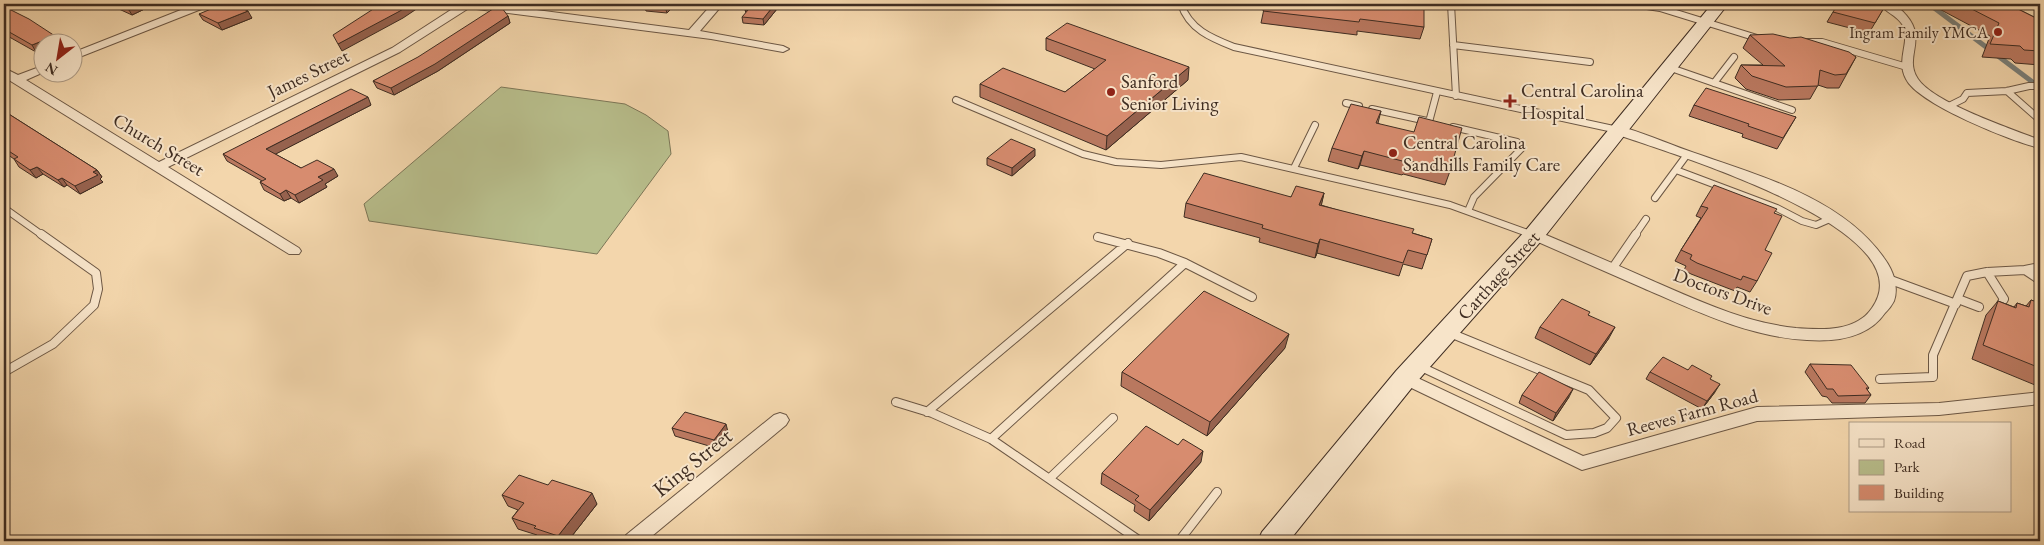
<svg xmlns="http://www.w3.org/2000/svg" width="2044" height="545" font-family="'EB Garamond',serif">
<rect width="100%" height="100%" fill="#f3d6ac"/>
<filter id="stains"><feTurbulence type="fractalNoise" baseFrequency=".004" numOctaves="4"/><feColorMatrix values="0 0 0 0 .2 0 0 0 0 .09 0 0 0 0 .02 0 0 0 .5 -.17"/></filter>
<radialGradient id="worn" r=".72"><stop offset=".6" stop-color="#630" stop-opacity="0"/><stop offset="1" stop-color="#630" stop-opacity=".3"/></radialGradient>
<path fill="#b8be8c" stroke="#7c7657" d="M501 87 625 104 646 115 668 131 671 154 597 254 369 221 364 204Z"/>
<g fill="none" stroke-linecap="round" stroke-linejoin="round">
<path stroke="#797f7a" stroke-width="5" d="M1929 4 2039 87"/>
<defs>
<path id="service-far1" d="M1181 4C1189 29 1211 38 1234 47L1618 130
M1451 4 1456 96
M1634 4 1660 8 1757 38
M1808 42H1822L1907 67
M1453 45 1590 62
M1668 67 1792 110
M1714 83 1734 57
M2007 91 2040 120
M956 100 1083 154 1116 162 1161 165 1241 157 1450 205 1533 235
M1346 103 1359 106
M1949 106 1963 99 1967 93 2007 91 2029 86H2040
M1372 109 1427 121
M1429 122 1437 92
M1453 127 1517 142 1522 148 1474 197 1468 211
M1294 168 1315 125
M1676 170 1777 208 1802 221 1816 225 1832 218
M1655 198 1686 156
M4 208 42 235
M1635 235 1646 219"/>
<path id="service" d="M1530 234 1533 235
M1098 237 1159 253 1185 263 1252 297
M2040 267 2025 270 2040 280
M1612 269 1636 234
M1987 272 2004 299 2001 304
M1888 279 1956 304
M1958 299 1979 307
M1419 366 1566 435 1594 433 1607 428 1616 418 1589 390 1450 333
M4 372 53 344 94 305 98 289 96 273 41 234
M1880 379 1933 377V355L1967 276 1987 272 2025 270
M896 402 932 413 991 439 1140 541
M927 412 1128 243
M991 439 1185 263
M1050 478 1113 418
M1179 541 1217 492"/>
<path id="minor" d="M196 4H210L209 6 72 60V53Z
M460 4H490L689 30 712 4H723L700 31 783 46 789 49 783 52 711 39 469 8 400 52 168 167 299 248 301 251 299 254H289L4 77V68L18 75 42 66 44 72 26 80 159 162 392 48Z
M1880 4C1891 4 1899 6 1906 15 1928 40 1903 57 1918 79 1934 103 2012 129 2040 140V148C2013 142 1918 104 1906 79 1895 59 1912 40 1902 24 1896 15 1885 12 1880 4Z
M1618 126C1642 132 1666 143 1689 151 1757 175 1841 197 1884 258 1893 270 1899 286 1894 301 1892 305 1888 310 1885 313 1868 338 1836 342 1807 340 1749 337 1696 311 1643 288 1605 271 1567 255 1529 238L1527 235 1529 232H1539C1577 248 1615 264 1653 281 1699 301 1746 323 1796 328 1822 330 1856 332 1872 308 1929 228 1661 151 1613 133L1612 130 1613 127Z
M1405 372 1583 456 1757 407 1939 403 2040 392V404L1939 415 1757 421 1582 470 1399 382 1397 378 1399 374Z
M780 413 786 415 789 420 786 425 646 541H624L626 535 774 415Z"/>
<path id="secondary" d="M1712 4H1728L1542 240 1414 385 1289 541H1258L1262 532 1396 371 1526 230Z"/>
</defs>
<use href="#service-far1" stroke="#6c5744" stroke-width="8"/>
<use href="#service" stroke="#6c5744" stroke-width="10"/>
<use href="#minor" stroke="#6c5744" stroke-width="2"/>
<use href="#secondary" stroke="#3f2d22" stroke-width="2"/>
<use href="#service-far1" stroke="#f7e4c9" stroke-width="6"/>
<use href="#service" stroke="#f7e4c9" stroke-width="8"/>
<use href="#minor" fill="#f7e4c9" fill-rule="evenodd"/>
<use href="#secondary" fill="#f7e4c9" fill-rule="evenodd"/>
</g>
<path fill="#b9785f" stroke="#3f2d22" d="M108 4H155L132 15Z
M676 4 667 13 646 11 644 5Z
M781 4 764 25 743 23 742 17 746 13 745 10Z
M1265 4 1424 27 1420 39 1357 31V35L1261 23Z
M1930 4H2008L2040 20V65L2015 63 2011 59 1982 57 1990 36Z
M1885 6 1869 33 1827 22 1833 12Z
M4 11 55 36 59 42H42V49L36 52 4 34Z
M199 14 252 18 222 30 203 20Z
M508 16 510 23 438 71 394 95 377 88 373 81Z
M1750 35 1856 57 1839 88H1827L1818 85 1810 99 1779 100 1746 89 1735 78 1741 65H1763L1743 48Z
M1046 38 1188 80 1106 150 980 97V84L1065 92 1095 69 1046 50Z
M371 105 275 154 301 168 338 176 325 184 327 187 299 203 291 198 284 201 264 190 260 182 262 181 227 161 223 154Z
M1694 105 1796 117 1777 149 1742 137 1743 134 1689 116Z
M4 111 97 170 102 177 100 179 103 182 80 194 67 185 64 187 43 174 36 178 19 167 14 159 4 152Z
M1381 111 1378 123 1450 171 1445 185 1403 174 1402 175 1360 165 1358 169 1328 161 1332 148Z
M1035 156 1012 176 987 165V158Z
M1324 193 1321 205 1432 239 1422 269 1403 264 1399 276 1317 253 1315 258 1259 242 1260 238 1184 217 1186 203 1291 197Z
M1701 206 1774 213 1757 281 1750 292 1737 287 1735 291 1691 274 1684 270 1686 266 1675 261 1681 250 1701 218 1696 216Z
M2031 300 2040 303V378L2035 385 1972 359 1986 315 1998 301 2014 307 2017 303 2026 306Z
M1589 315 1609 338 1590 365 1535 338 1540 327Z
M1285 348 1207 436 1121 386 1122 372Z
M1810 364 1869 388 1867 390 1871 395 1865 403H1832L1827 397 1822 396 1805 372Z
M1688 370 1715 392 1702 409 1646 379 1650 372Z
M1522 395 1569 397 1553 421 1519 403Z
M672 428 728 432 716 448 675 436Z
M1201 462 1149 521 1134 511 1135 505 1101 484 1102 473Z
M502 495 597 504 568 541H545L539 539 537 535 518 529 512 518 518 510 508 506Z"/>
<path fill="#96624e" stroke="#3f2d22" d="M141 4H155L132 15 129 10Z
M411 4H424L403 18 342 51 338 44Z
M669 4H676L667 13 665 7Z
M775 4H781L764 25 763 19Z
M248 11 252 18 222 30 218 23Z
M508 16 510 23 438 71 394 95 391 88Z
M55 36 59 42H42V49L36 52 32 45Z
M1189 67 1188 80 1106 150 1107 136Z
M368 97 371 105 270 157 266 149Z
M1035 149V156L1012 176V168Z
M1364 151 1360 165 1358 169 1362 156Z
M37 167 43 174 36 178 30 170Z
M334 169 338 176 325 184 327 187 299 203 295 195 318 177Z
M97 170 102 177 100 179 103 182 80 194 75 186 93 172Z
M62 178 67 185 64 187 58 180Z
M286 190 291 198 284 201 280 194Z
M1324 193 1321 207 1319 205Z
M1320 239 1317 253 1315 258 1318 244Z
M1615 327 1609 338 1590 365 1596 354Z
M1289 334 1285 348 1207 436 1210 422Z
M1720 384 1715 392 1702 409 1707 401Z
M1573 389 1569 397 1553 421 1556 413Z
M726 424 728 432 716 448 714 440Z
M1203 451 1201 462 1149 521 1150 510Z
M592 493 597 504 568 541H561L558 536Z"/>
<path fill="#d78c6f" stroke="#3f2d22" d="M116 4H141L129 10Z
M223 4H233L248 11 218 23 199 14Z
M381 4H411L400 11 338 44 333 35Z
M645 4H669L665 7 644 5Z
M750 4H775L763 19 742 17 748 10H745Z
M1265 4H1424V27L1360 19 1359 22 1263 11Z
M1838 4H1878L1885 6 1875 23 1833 12Z
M1962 4H2008L2040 20V51L2024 50 2020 46 1990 44 1999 23Z
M496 7 502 8 508 16 435 64 391 88 373 81 418 57Z
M9 9 29 19 55 36 32 45 4 29V11Z
M1067 23 1189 67 1107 136 980 84 1003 68 1065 92 1106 60 1046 38Z
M1773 34 1790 38 1801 37 1849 52 1856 57 1846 74 1835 75 1820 70 1818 86 1786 87 1752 76 1741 65 1785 66 1750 35Z
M1706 88 1796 117 1783 138 1748 126 1749 124 1694 105Z
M351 89 368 97 266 149 301 168 317 160 334 169 318 177 323 180 295 195 286 190 280 194 260 182 266 179 223 154Z
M1351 104 1381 111 1376 123 1414 132 1419 117 1462 128 1450 171 1407 160 1406 162 1364 151 1362 156 1332 148Z
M4 111 97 170 93 172 98 175 75 186 62 178 58 180 37 167 30 170 14 159 18 157 4 148Z
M1011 139 1035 149 1012 168 987 158Z
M1204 173 1291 197 1296 186 1324 193 1319 205 1414 229 1412 233 1432 239 1427 255 1408 250 1403 263 1320 239 1318 244 1262 228 1263 225 1186 203Z
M1714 185 1777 209 1774 213 1782 216 1765 250 1772 253 1757 281 1743 276 1741 280 1697 263 1690 259 1692 255 1681 250 1708 208 1701 206Z
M1204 291 1289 334 1210 422 1122 372Z
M1562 299 1590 312 1588 315 1615 327 1596 354 1540 327Z
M2031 300 2040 303V368L1983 345 1998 301 2016 308 2017 303 2029 307Z
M1663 357 1688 370 1692 365 1712 376 1710 379 1720 384 1707 401 1650 372Z
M1810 364 1851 365 1869 388H1866L1871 395 1838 396 1833 389H1827Z
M1539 372 1573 389 1556 413 1522 395Z
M685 412 726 424 714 440 672 428Z
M1146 426 1178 445 1183 439 1203 451 1150 510 1135 500 1139 496 1102 473Z
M519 475 548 485 552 480 592 493 558 536 534 528 536 526 512 518 524 503 502 495Z"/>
<g fill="#8f2418" stroke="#f7e4c9" stroke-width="2">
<circle cx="1998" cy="32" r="5"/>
<circle cx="1111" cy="92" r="5"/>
<path d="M1507.5 93.5h5v5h5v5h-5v5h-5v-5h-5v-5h5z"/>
<circle cx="1393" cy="153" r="5"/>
</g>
<g text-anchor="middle" stroke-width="4" stroke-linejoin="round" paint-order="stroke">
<g font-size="16" fill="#3f2d22" stroke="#f7e4c9" text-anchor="end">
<text x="1988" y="38">Ingram Family YMCA</text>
</g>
<g font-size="19" fill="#3f2d22" stroke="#f7e4c9">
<text transform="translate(308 73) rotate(-26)" y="7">James Street</text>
<text transform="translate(159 144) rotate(31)" y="7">Church Street</text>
<text transform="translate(1498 275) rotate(-48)" y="7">Carthage Street</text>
<text transform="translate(1723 291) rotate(20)" y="7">Doctors Drive</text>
<text transform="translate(1692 412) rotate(-15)" y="7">Reeves Farm Road</text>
</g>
<g font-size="19" fill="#3f2d22" stroke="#f7e4c9" text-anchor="start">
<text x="1121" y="88">Sanford<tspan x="1121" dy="22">Senior Living</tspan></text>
<text x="1521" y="97">Central Carolina<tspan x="1521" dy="22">Hospital</tspan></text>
<text x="1403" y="149">Central Carolina<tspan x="1403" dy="22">Sandhills Family Care</tspan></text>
</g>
<g font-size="22" fill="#3f2d22" stroke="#f7e4c9">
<text transform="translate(692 462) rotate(-39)" y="8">King Street</text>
</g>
</g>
<rect width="2044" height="545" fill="none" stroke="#f3d6ac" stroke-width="20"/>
<rect x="5" y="5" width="2034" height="535" fill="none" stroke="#3f2d22" stroke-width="2.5"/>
<rect x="10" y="10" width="2024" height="525" fill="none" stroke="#3f2d22"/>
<rect x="1849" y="422" width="162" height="90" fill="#f7e4c9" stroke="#ad9b86"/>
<rect x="1859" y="439" width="25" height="8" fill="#f7e4c9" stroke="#ad9b86"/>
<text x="1894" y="448" font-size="15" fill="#3f2d22">Road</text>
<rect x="1859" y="460" width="25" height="15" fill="#b8be8c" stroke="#ad9b86"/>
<text x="1894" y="472" font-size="15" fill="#3f2d22">Park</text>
<rect x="1859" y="485" width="25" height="15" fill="#d78c6f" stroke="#ad9b86"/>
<text x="1894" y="498" font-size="15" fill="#3f2d22">Building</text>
<g transform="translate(58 58) rotate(211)"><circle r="24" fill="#f7e4c9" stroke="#ad9b86"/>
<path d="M0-4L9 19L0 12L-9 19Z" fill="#8f2418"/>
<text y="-8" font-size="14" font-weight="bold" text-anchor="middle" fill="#3f2d22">N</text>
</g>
<rect width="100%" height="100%" filter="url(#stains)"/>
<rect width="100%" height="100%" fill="url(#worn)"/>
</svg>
